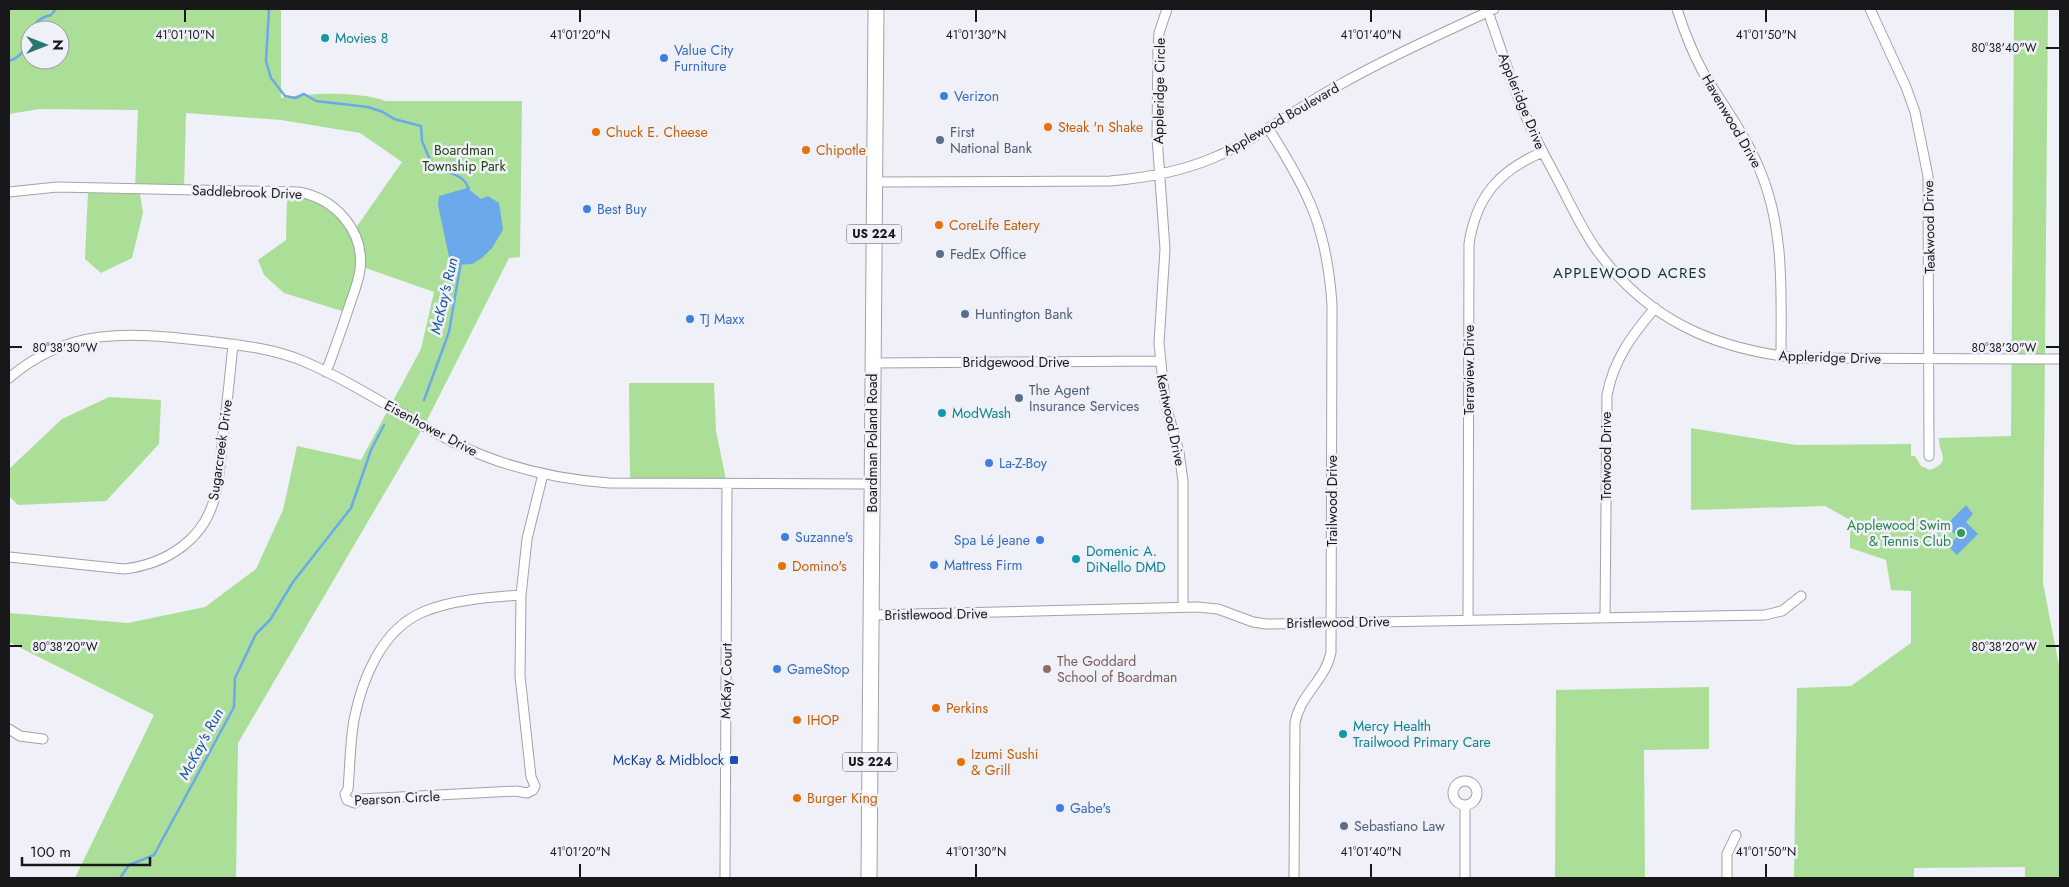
<svg xmlns="http://www.w3.org/2000/svg" width="2069" height="887" font-family="Jost,sans-serif">
<rect width="100%" height="100%" fill="#eff0f8"/>
<path fill="#abdf97" fill-rule="evenodd" d="M9 9H281V98C310 93 358 91 385 101H522L520 257 509 258 424 426 238 743 236 878H75L154 715 9 642V613L128 623 205 607 256 569 283 510 297 446 361 460 421 349 434 292 360 266 353 232 402 162 360 133 281 120 186 113 184 189H135L138 110 40 109 9 114ZM30 30H60V60H30Z
M2014 9H2048L2043 583 2060 671V878H2025V867L1914 868V878H1794L1797 688 1851 686 1911 643V591L1891 590 1886 560 1850 548V520L1825 506 1691 510V428L1796 445 1911 444V456H1915L1921 466 1930 470C1953 462 1938 452 1939 438L2011 436Z
M88 193 140 194 143 213 132 258 101 273 85 259Z
M287 196C301 198 316 199 328 207 349 223 361 253 354 279 352 290 346 301 342 311L284 293 264 275 258 260 286 240Z
M629 383H714L716 431 727 484 630 483Z
M109 397 161 400 159 444 106 501 18 505 9 496V469L62 419Z
M1709 687V749L1644 750 1645 878H1555L1556 690Z"/>
<path fill="#6ba9ea" d="M467 188 481 199 488 196 499 203 503 230 492 248 482 258 472 264 456 265 449 257 438 205 439 196Z
M1966 505 1973 514 1966 522 1978 534 1957 555 1948 546 1957 537 1946 525Z"/>
<g fill="none" stroke-linecap="round" stroke-linejoin="round">
<path stroke="#6ba9ea" stroke-width="2.5" d="M269 9 266 61 271 78 285 96 295 98 304 94 316 101 368 107 383 112 394 119 421 126 422 141 433 167C447 174 466 173 469 191
M32 30C35 21 42 17 51 15L56 9
M9 61C22 57 27 47 30 35
M424 400 449 332 461 262
M120 878 129 865 154 855 234 707 235 678 256 634 270 620 293 582 351 508 371 450 384 425"/>
<defs>
<path id="street" d="M1167 9 1159 33 1158 49 1157 137 1165 249 1159 343 1165 402 1179 452 1183 481V607
M1487 9C1500 45 1511 83 1527 119 1537 142 1549 164 1561 186 1572 208 1582 229 1596 249 1647 320 1714 349 1798 358L2060 359
M1677 9C1684 31 1692 52 1703 72 1722 104 1745 134 1759 168 1785 228 1781 292 1781 356
M1870 9 1906 87 1915 112 1928 176 1929 456
M1268 128C1309 192 1327 228 1332 305L1331 652C1326 680 1300 694 1295 723L1294 878
M874 182 1110 181C1145 178 1180 172 1213 158 1258 139 1298 107 1341 84 1390 56 1443 33 1494 9
M9 192 57 187 298 192C335 198 365 231 360 270 358 284 352 297 348 310 341 331 334 351 326 372
M873 363 1160 361
M9 378C71 325 132 333 207 341 239 345 272 348 303 361 355 383 402 416 453 442 502 467 555 479 609 483L872 484
M9 557 124 569C167 564 205 539 215 496 220 476 221 455 223 435 227 405 230 375 233 344
M521 595 520 676 531 777 535 786 533 790 527 793 516 791 361 799 355 803 347 800 345 794 348 789C350 766 350 742 354 720 362 679 382 629 423 612 451 600 490 597 521 595Z
M521 595 527 539 543 474
M871 615 1197 607 1218 609 1253 622 1266 624 1765 615 1782 611 1801 596
M1605 618 1607 395C1614 359 1632 335 1655 308
M1468 620 1469 244C1476 197 1499 170 1543 152
M9 729 20 736 43 739
M1453 793a12 12 0 1 1 24 0a12 12 0 1 1-24 0Z
M725 878 727 484
M1465 878V806
M1727 878V854L1736 835"/>
<path id="primary" d="M869 878 876 9"/>
</defs>
<use href="#street" stroke="#a2a2a9" stroke-width="11"/>
<use href="#primary" stroke="#a2a2a9" stroke-width="17"/>
<use href="#street" stroke="#fff" stroke-width="9"/>
<use href="#primary" stroke="#fff" stroke-width="15"/>
</g>
<path fill="none" stroke="#18181a" stroke-width="2" d="M185 10V22M580 10V22M976 10V22M1371 10V22M1766 10V22M2046 48H2059M10 347H22M2046 347H2059M10 646H22M2046 646H2059M580 864V877M976 864V877M1371 864V877M1766 864V877"/>
<g fill="#0f9aa8" stroke="#eff0f8" stroke-width="2">
<circle cx="325" cy="38" r="5"/>
<circle cx="942" cy="413" r="5"/>
<circle cx="1076" cy="559" r="5"/>
<circle cx="1343" cy="734" r="5"/>
</g>
<g fill="#3f7fe0" stroke="#eff0f8" stroke-width="2">
<circle cx="664" cy="58" r="5"/>
<circle cx="944" cy="96" r="5"/>
<circle cx="587" cy="209" r="5"/>
<circle cx="690" cy="319" r="5"/>
<circle cx="989" cy="463" r="5"/>
<circle cx="785" cy="537" r="5"/>
<circle cx="1040" cy="540" r="5"/>
<circle cx="934" cy="565" r="5"/>
<circle cx="777" cy="669" r="5"/>
<circle cx="1060" cy="808" r="5"/>
</g>
<g fill="#e8710a" stroke="#eff0f8" stroke-width="2">
<circle cx="1048" cy="127" r="5"/>
<circle cx="596" cy="132" r="5"/>
<circle cx="806" cy="150" r="5"/>
<circle cx="939" cy="225" r="5"/>
<circle cx="782" cy="566" r="5"/>
<circle cx="936" cy="708" r="5"/>
<circle cx="797" cy="720" r="5"/>
<circle cx="961" cy="762" r="5"/>
<circle cx="797" cy="798" r="5"/>
</g>
<g fill="#5c6f8a" stroke="#eff0f8" stroke-width="2">
<circle cx="940" cy="140" r="5"/>
<circle cx="940" cy="254" r="5"/>
<circle cx="965" cy="314" r="5"/>
<circle cx="1019" cy="398" r="5"/>
<circle cx="1344" cy="826" r="5"/>
</g>
<circle fill="#2e9e5b" stroke="#eff0f8" stroke-width="2" cx="1961" cy="533" r="5"/>
<circle fill="#8d6e63" stroke="#eff0f8" stroke-width="2" cx="1047" cy="669" r="5"/>
<rect fill="#1a4fb4" stroke="#eff0f8" stroke-width="2" x="729" y="755" width="10" height="10" rx="2.5"/>
<g text-anchor="middle" stroke-width="5" stroke-linejoin="round" paint-order="stroke">
<g fill="#eff0f8" stroke="#58595d" stroke-width="1">
<rect x="846.5" y="224.5" width="55" height="19" rx="4"/>
<rect x="842.5" y="752.5" width="55" height="19" rx="4"/>
</g>
<g font-size="12" font-weight="bold" fill="#18181a">
<text x="874" y="238">US 224</text>
<text x="870" y="766">US 224</text>
</g>
<g font-size="14" fill="#0d838f" stroke="#eff0f8" text-anchor="start">
<text x="335" y="43">Movies 8</text>
<text x="952" y="418">ModWash</text>
<text x="1086" y="556">Domenic A.<tspan x="1086" dy="16">DiNello DMD</tspan></text>
<text x="1353" y="731">Mercy Health<tspan x="1353" dy="16">Trailwood Primary Care</tspan></text>
</g>
<g font-size="14" fill="#366cbe" stroke="#eff0f8" text-anchor="start">
<text x="674" y="55">Value City<tspan x="674" dy="16">Furniture</tspan></text>
<text x="954" y="101">Verizon</text>
<text x="597" y="214">Best Buy</text>
<text x="700" y="324">TJ Maxx</text>
<text x="999" y="468">La-Z-Boy</text>
<text x="795" y="542">Suzanne's</text>
<text x="1030" y="545" text-anchor="end">Spa Lé Jeane</text>
<text x="944" y="570">Mattress Firm</text>
<text x="787" y="674">GameStop</text>
<text x="1070" y="813">Gabe's</text>
</g>
<g font-size="14" fill="#18181a" stroke="#eff0f8">
<text transform="translate(1159 91) rotate(-89)" y="5">Appleridge Circle</text>
<text transform="translate(1522 101) rotate(68)" y="5">Appleridge Drive</text>
<text transform="translate(1281 119) rotate(-30)" y="5">Applewood Boulevard</text>
<text transform="translate(1732 121) rotate(60)" y="5">Havenwood Drive</text>
<text transform="translate(247 192) rotate(2)" y="5">Saddlebrook Drive</text>
<text transform="translate(1929 227) rotate(-91)" y="5">Teakwood Drive</text>
<text transform="translate(1830 357) rotate(2)" y="5">Appleridge Drive</text>
<text x="1016" y="367">Bridgewood Drive</text>
<text transform="translate(1469 370) rotate(-90)" y="5">Terraview Drive</text>
<text transform="translate(1171 420) rotate(78)" y="5">Kentwood Drive</text>
<text transform="translate(431 428) rotate(28)" y="5">Eisenhower Drive</text>
<text transform="translate(872 443) rotate(-90)" y="5">Boardman Poland Road</text>
<text transform="translate(220 450) rotate(-82)" y="5">Sugarcreek Drive</text>
<text transform="translate(1606 456) rotate(-90)" y="5">Trotwood Drive</text>
<text transform="translate(1332 501) rotate(-90)" y="5">Trailwood Drive</text>
<text transform="translate(936 614) rotate(-1)" y="5">Bristlewood Drive</text>
<text transform="translate(1338 622) rotate(-1)" y="5">Bristlewood Drive</text>
<text transform="translate(726 681) rotate(-89)" y="5">McKay Court</text>
<text transform="translate(397 798) rotate(-3)" y="5">Pearson Circle</text>
</g>
<g font-size="14" fill="#c56008" stroke="#eff0f8" text-anchor="start">
<text x="1058" y="132">Steak 'n Shake</text>
<text x="606" y="137">Chuck E. Cheese</text>
<text x="816" y="155">Chipotle</text>
<text x="949" y="230">CoreLife Eatery</text>
<text x="792" y="571">Domino's</text>
<text x="946" y="713">Perkins</text>
<text x="807" y="725">IHOP</text>
<text x="971" y="759">Izumi Sushi<tspan x="971" dy="16">&amp; Grill</tspan></text>
<text x="807" y="803">Burger King</text>
</g>
<g font-size="14" fill="#4e5e75" stroke="#eff0f8" text-anchor="start">
<text x="950" y="137">First<tspan x="950" dy="16">National Bank</tspan></text>
<text x="950" y="259">FedEx Office</text>
<text x="975" y="319">Huntington Bank</text>
<text x="1029" y="395">The Agent<tspan x="1029" dy="16">Insurance Services</tspan></text>
<text x="1354" y="831">Sebastiano Law</text>
</g>
<g font-size="14" fill="#204310" stroke="#eff0f8">
<text x="464" y="155">Boardman<tspan x="464" dy="16">Township Park</tspan></text>
</g>
<g font-size="14" fill="#27864d" stroke="#eff0f8" text-anchor="end">
<text x="1951" y="530">Applewood Swim<tspan x="1951" dy="16">&amp; Tennis Club</tspan></text>
</g>
<g font-size="14" fill="#785e54" stroke="#eff0f8" text-anchor="start">
<text x="1057" y="666">The Goddard<tspan x="1057" dy="16">School of Boardman</tspan></text>
</g>
<g font-size="14" fill="#164399" stroke="#eff0f8" text-anchor="end">
<text x="724" y="765">McKay &amp; Midblock</text>
</g>
<g font-size="15" letter-spacing="1" fill="#0f3332" stroke="#eff0f8">
<text x="1630" y="278">APPLEWOOD ACRES</text>
</g>
<g font-size="15" font-style="italic" fill="#165793" stroke="#eff0f8">
<text transform="translate(444 296) rotate(-77)" y="5">McKay's Run</text>
<text transform="translate(201 744) rotate(-62)" y="5">McKay's Run</text>
</g>
</g>
<g font-size="12" text-anchor="middle" fill="#18181a" stroke="#eff0f8" stroke-width="5" stroke-linejoin="round" paint-order="stroke">
<text x="185" y="39">41°01'10"N</text>
<text x="580" y="39">41°01'20"N</text>
<text x="976" y="39">41°01'30"N</text>
<text x="1371" y="39">41°01'40"N</text>
<text x="1766" y="39">41°01'50"N</text>
<text x="2004" y="52">80°38'40"W</text>
<text x="2004" y="352">80°38'30"W</text>
<text x="65" y="352">80°38'30"W</text>
<text x="2004" y="651">80°38'20"W</text>
<text x="65" y="651">80°38'20"W</text>
<text x="580" y="856">41°01'20"N</text>
<text x="976" y="856">41°01'30"N</text>
<text x="1371" y="856">41°01'40"N</text>
<text x="1766" y="856">41°01'50"N</text>
</g>
<rect width="2069" height="887" fill="none" stroke="#18181a" stroke-width="20"/>
<g transform="translate(45 45) rotate(90)"><circle r="24" fill="#eff0f8" stroke="#999a9f"/>
<path d="M0-4L9 19L0 12L-9 19Z" fill="#2b7574"/>
<text y="-8" font-size="14" font-weight="bold" text-anchor="middle" fill="#18181a">N</text>
</g>
<path d="M22 857v8h128v-8" fill="none" stroke="#18181a" stroke-width="2.5"/>
<text x="30" y="857" font-size="15" fill="#18181a" stroke="#eff0f8" stroke-width="4" paint-order="stroke">100 m</text>
</svg>
